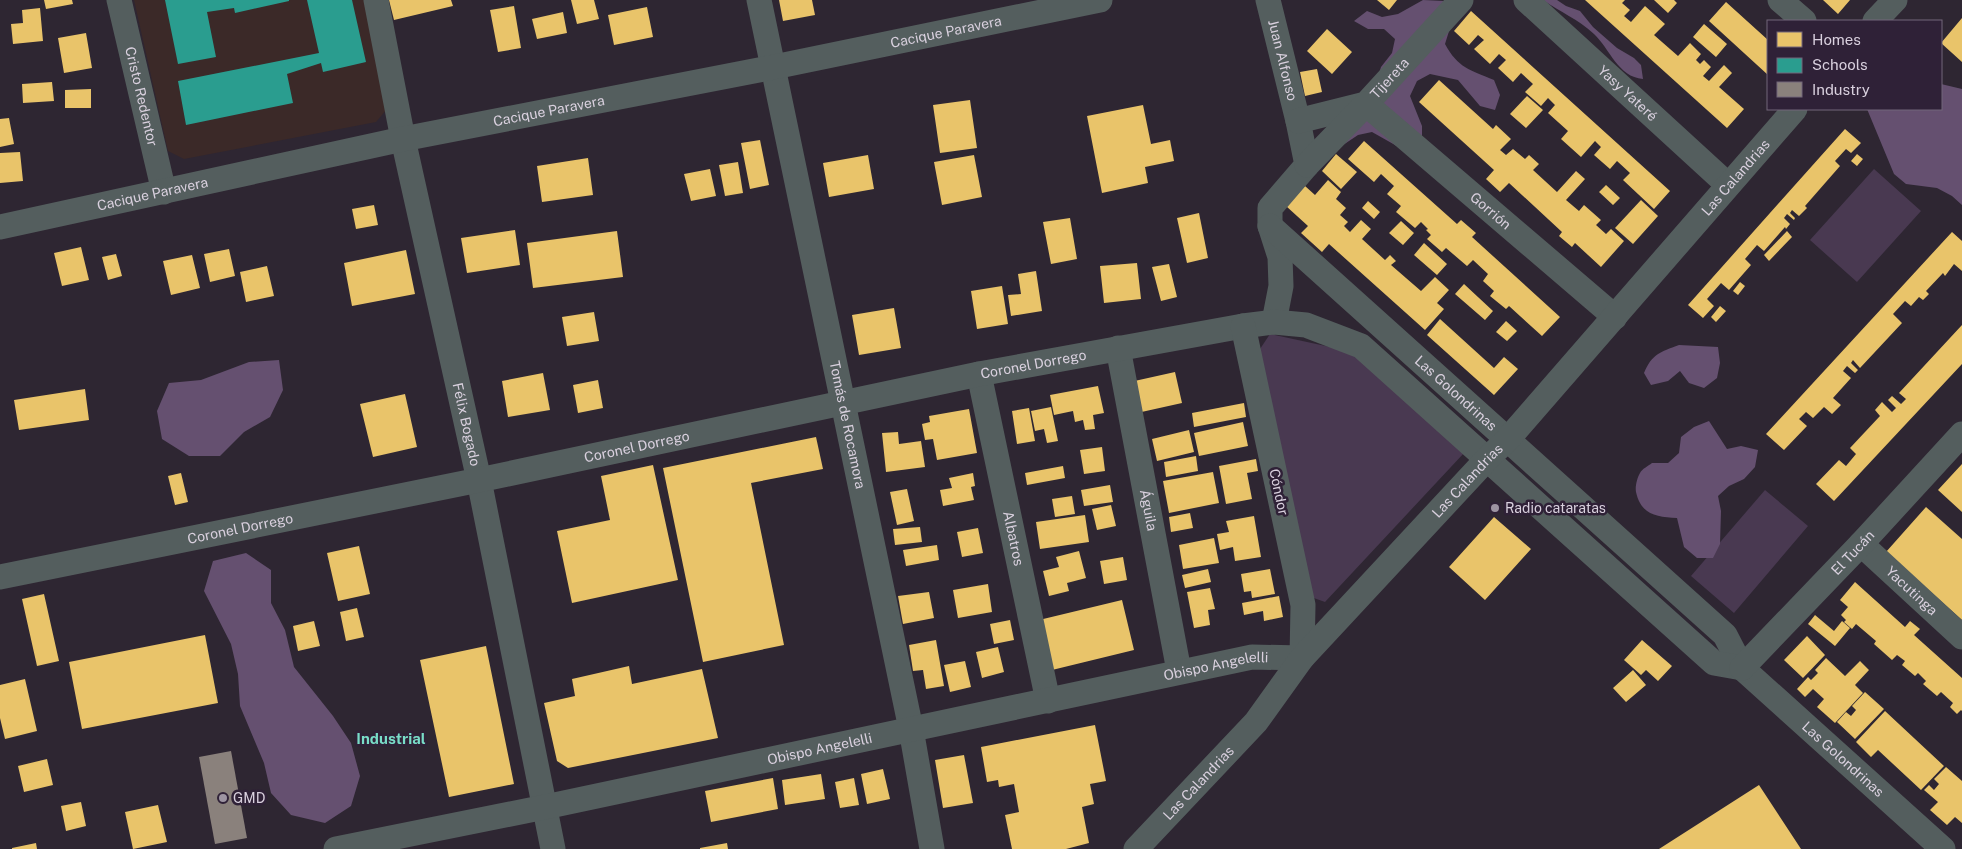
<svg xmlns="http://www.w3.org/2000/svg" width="1962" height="849" font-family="'Public Sans',sans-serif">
<rect width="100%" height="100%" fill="#2e2632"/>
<path fill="#3b2928" d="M134 0H365L387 109 376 122 184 159 168 151Z"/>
<path fill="#493951" d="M1874 169 1921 211 1857 282 1810 240Z
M1270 334 1358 353 1464 453 1325 602 1311 597 1260 349Z
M1765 490 1808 526 1734 613 1691 576Z"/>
<path fill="#655070" d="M1423 0 1444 1 1454 15 1445 44C1458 68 1470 70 1494 80L1500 95 1495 110 1480 106 1458 80 1430 74 1417 81 1410 96 1422 126V142L1411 154 1372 132 1358 135 1343 145 1376 83 1381 67 1392 53 1395 39 1384 29H1368L1354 21 1367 11 1382 17 1398 14Z
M1543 0H1557L1566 6 1580 11 1593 27 1617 48 1634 58 1641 65 1643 79C1618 77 1610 49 1594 34 1578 19 1560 12 1543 0Z
M1941 84 1962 89V205L1952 196 1937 188 1906 184 1894 174 1867 109H1941Z
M1679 345 1718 347 1720 363 1717 378 1704 388 1689 383 1680 371 1668 381 1651 385 1644 373C1652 354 1660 352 1679 345Z
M279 360 283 390 270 417 244 432 220 456H189L162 439 157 411 169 383 201 380 249 362Z
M1709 421 1727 449 1741 446 1758 450 1755 467 1744 479 1729 486 1718 496 1721 511 1720 544 1713 558H1697L1684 547 1677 518C1657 517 1641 515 1636 492 1635 487 1637 478 1640 473 1642 469 1648 466 1652 463H1668L1679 453 1681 437 1694 427Z
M246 553 271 570V603L285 630 294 667 333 716 351 743 360 776 351 806 325 823 291 815 271 793 264 763 240 706 238 674 231 644 204 591 213 561Z"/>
<path fill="#e9c46a" d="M44 0H72L73 4 46 9Z
M389 0H451L453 6 394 20Z
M571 0H594L599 19 577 24Z
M779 0H812L815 15 783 21Z
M1377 0H1397L1389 10Z
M1585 0H1625L1622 3 1630 10 1624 16 1631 22 1645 6 1665 24 1654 35 1678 56 1690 43 1701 54 1696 60 1700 64 1704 60 1711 67 1703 76 1709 81 1724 65 1732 73 1719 87 1744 109 1727 128Z
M1654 0H1674L1677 3 1668 13Z
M1823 0H1850L1838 14Z
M1726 2 1768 40V75L1709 21Z
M514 6 521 48 498 52 490 10Z
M647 7 653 37 614 45 608 15Z
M40 8 43 41 13 44 11 24 23 23 22 10Z
M1471 11 1670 191 1654 209 1623 180 1630 173 1617 161 1610 169 1594 155 1601 147 1595 141 1581 157 1561 139 1568 131 1548 113 1555 105 1548 98 1541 106 1525 92 1533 84 1521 73 1513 82 1498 68 1506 60 1499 54 1490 64 1474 49 1484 40 1478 35 1469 45 1454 31Z
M563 12 567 33 537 39 532 19Z
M1962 18V62L1941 43Z
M1704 24 1727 44 1716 57 1693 37Z
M1327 29 1352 52 1332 74 1307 51Z
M86 33 92 68 64 73 58 38Z
M1317 69 1322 92 1305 96 1300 72Z
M1439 80 1493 129 1496 125 1511 139 1500 150 1506 155 1513 149 1525 159 1529 155 1539 164 1533 170 1557 192 1576 171 1585 179 1566 200 1579 211 1584 205 1601 220 1596 225 1606 234 1611 229 1624 241 1601 267 1575 243 1572 247 1559 236 1562 232 1509 183 1500 192 1486 179 1494 170 1419 102Z
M52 82 54 101 23 103 22 84Z
M91 89V108H65V90Z
M1527 96 1543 110 1526 128 1510 114Z
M970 100 977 148 940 153 933 105Z
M1143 105 1151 144 1170 140 1174 161 1145 167 1148 183 1102 193 1087 116Z
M9 118 14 144 0 147V119Z
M1845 129 1861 143 1851 153 1846 149 1835 161 1840 166 1805 206 1807 208 1799 216 1792 210 1790 213 1795 218 1794 220 1787 214 1784 218 1790 224 1786 229 1785 227 1764 251 1757 245 1745 259 1751 265 1729 290 1721 283 1707 299 1714 306 1703 318 1688 305Z
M760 140 769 185 750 189 741 143Z
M1364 141 1457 224 1461 220 1476 233 1472 237 1560 317 1542 336 1509 306 1506 309 1490 296 1494 291 1483 281 1488 274 1473 260 1467 266 1446 248 1442 252 1427 239 1431 235 1426 230 1428 229 1421 222 1415 228 1396 212 1401 206 1387 194 1394 186 1381 174 1374 182 1348 159Z
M20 152 23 181 0 183V153Z
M1336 154 1357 172 1341 189 1322 171Z
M1857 154 1863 159 1857 166 1851 161Z
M868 155 874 189 829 197 823 163Z
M974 155 982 197 942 205 934 162Z
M588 158 593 195 542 202 537 166Z
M738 162 743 193 725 196 719 165Z
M710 169 716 196 691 201 684 174Z
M1328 180 1341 192 1336 199 1346 208 1340 215 1348 222 1344 226 1350 232 1361 220 1371 229 1362 239 1385 260 1390 255 1396 261 1391 265 1421 291 1435 277 1449 290 1437 303 1444 309 1425 330 1329 244 1322 252 1301 233 1308 226 1286 206 1305 186 1315 195Z
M1606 185 1620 198 1613 205 1599 192Z
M1641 200 1658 216 1633 244 1615 228Z
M1368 201 1380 212 1374 219 1362 208Z
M374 205 378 225 356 229 352 209Z
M1199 213 1208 258 1187 263 1177 218Z
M1070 218 1077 259 1051 264 1043 222Z
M1401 221 1414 233 1403 245 1389 233Z
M515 230 520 265 467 273 461 238Z
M617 231 623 277 533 288 527 243Z
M1787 231 1792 237 1769 261 1764 255Z
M1952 232 1962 241V271L1954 264 1945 276 1943 273 1926 291 1929 294 1923 300 1919 297 1911 306 1905 301 1893 314 1902 323 1860 368 1853 360 1851 363 1858 370 1855 373 1847 366 1843 371 1851 378 1833 398 1841 405 1832 414 1824 407 1813 418 1806 412 1799 419 1807 426 1784 450 1766 434Z
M1424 243 1447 264 1437 275 1414 255Z
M81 247 89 280 62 286 54 253Z
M229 249 235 276 210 282 204 254Z
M406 250 415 294 352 306 344 263Z
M116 254 122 276 108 280 102 257Z
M192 255 200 288 171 295 163 261Z
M1137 263 1141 299 1104 303 1100 266Z
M1169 264 1177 297 1161 301 1152 267Z
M267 266 274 296 246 302 240 272Z
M1036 271 1042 311 1011 316 1008 295 1021 294 1018 274Z
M1740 282 1745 286 1738 295 1733 291Z
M1464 284 1493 311 1485 320 1455 294Z
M1002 286 1008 324 977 329 971 291Z
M1720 306 1726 311 1716 322 1711 317Z
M894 308 901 348 859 355 852 315Z
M594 312 599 341 567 346 562 317Z
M1440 319 1494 368 1504 357 1518 369 1494 395 1427 335Z
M1506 321 1517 331 1507 341 1496 332Z
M1962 325V364L1834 501 1816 484 1839 460 1846 466 1856 454 1850 448 1880 416 1875 410 1882 402 1892 412 1896 408 1888 400 1892 396 1901 404 1906 399 1899 393Z
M1175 372 1182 403 1137 413 1130 382Z
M543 373 550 410 508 417 502 381Z
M598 380 603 408 578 413 573 385Z
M1098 386 1104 413 1093 415 1095 429 1085 430 1083 420 1075 422 1073 411 1054 415 1050 395Z
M85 389 89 420 19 430 14 400Z
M405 394 417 447 373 457 360 404Z
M1244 403 1246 417 1194 427 1192 413Z
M1051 407 1058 441 1047 443 1044 429 1035 431 1031 411Z
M1029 408 1035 441 1017 444 1012 411Z
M969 409 977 453 937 460 933 439 925 440 922 424 930 422 929 416Z
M1243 422 1248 446 1199 456 1194 433Z
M1189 430 1194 452 1157 461 1152 439Z
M898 432 899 444 921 441 925 467 886 472 882 433Z
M816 437 823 469 751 483 784 645 703 662 663 468Z
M1102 447 1105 471 1084 474 1080 450Z
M1196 456 1198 471 1166 477 1164 462Z
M1256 459 1258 471 1247 473 1252 499 1226 504 1219 466Z
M1962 464V512L1938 490Z
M653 465 678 580 572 603 557 531 610 520 601 476Z
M1063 466 1065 478 1027 485 1025 473Z
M1213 472 1219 503 1169 513 1163 481Z
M181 473 188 502 175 505 168 476Z
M973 473 975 486 971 487 974 500 943 506 940 490 952 488 949 478Z
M1110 485 1113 502 1084 506 1081 490Z
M907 489 914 521 897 525 890 492Z
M1072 496 1075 514 1055 517 1052 499Z
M1111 505 1116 526 1097 530 1092 509Z
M1926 507 1962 539V620L1886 552Z
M1190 513 1193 528 1171 532 1169 517Z
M1085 515 1089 542 1040 549 1036 522Z
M1254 516 1261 557 1235 561 1233 547 1220 550 1217 534 1229 532 1226 521Z
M1494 517 1531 549 1485 600 1449 567Z
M920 527 922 542 895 545 893 529Z
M978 528 983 553 962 557 957 532Z
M1214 538 1219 563 1183 569 1179 545Z
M937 545 939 560 906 566 903 550Z
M359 546 370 594 338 601 327 553Z
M1079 551 1086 578 1067 583 1069 591 1049 596 1043 571 1059 567 1056 557Z
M1123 557 1127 580 1104 584 1100 561Z
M1208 569 1211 582 1185 588 1182 575Z
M1270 569 1275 594 1252 598 1251 591 1244 592 1241 574Z
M1855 582 1905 627 1910 621 1920 629 1914 635 1962 678V711L1961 710 1957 714 1950 707 1953 703 1941 692 1937 696 1923 684 1926 681 1918 673 1915 676 1902 665 1905 661 1897 655 1892 660 1874 644 1876 641 1856 624 1852 629 1844 622 1846 620 1841 615 1848 607 1840 600Z
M988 584 992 612 958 618 953 590Z
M1210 588 1215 609 1208 610 1210 625 1194 628 1187 592Z
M929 592 934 618 903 624 898 596Z
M44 594 59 661 37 666 22 599Z
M1279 596 1283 617 1264 621 1263 611 1244 615 1242 603Z
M1122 600 1134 650 1052 670 1039 620Z
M357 608 364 637 346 641 340 612Z
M1815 615 1834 631 1842 621 1850 628 1835 646 1808 624Z
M1010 620 1014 640 994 644 990 624Z
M314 621 320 646 298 651 293 626Z
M205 635 218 703 82 729 69 662Z
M1807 636 1825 655 1803 678 1784 660Z
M936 640 944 686 926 689 923 670 913 671 909 645Z
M1642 640 1672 666 1658 681 1646 670 1641 675 1624 660Z
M486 646 514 784 449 797 420 660Z
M998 647 1004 672 982 678 976 652Z
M1826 658 1845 676 1860 661 1869 670 1855 685 1863 693 1835 723 1817 707 1824 699 1813 689 1805 697 1797 689 1808 677 1811 680 1818 673 1815 670Z
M965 661 971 687 950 692 944 665Z
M629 666 632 684 702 669 718 738 568 768 557 761 544 703 575 696 572 679Z
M1633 670 1646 685 1626 702 1613 688Z
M25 679 37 731 5 739 0 718V685Z
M1865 692 1884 709 1855 739 1837 722 1846 712 1851 716 1856 710 1852 706Z
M1885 711 1944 766 1921 790 1878 750 1871 757 1856 742Z
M1095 725 1106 781 1090 784 1094 804 1082 807 1089 843 1066 849H1012L1005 815 1019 812 1014 784 999 787 998 780 987 782 981 747Z
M964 755 973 803 943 808 935 760Z
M47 759 53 785 24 792 18 766Z
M1946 767 1962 781V823L1955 817 1947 825 1930 810 1938 802 1924 790 1929 785 1934 790 1939 784 1934 779Z
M883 769 890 799 867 804 861 774Z
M821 774 825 799 785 805 782 780Z
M773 778 778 809 711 822 705 791Z
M854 778 859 805 840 808 835 782Z
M1759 785 1801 849H1659Z
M81 802 86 826 66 831 61 806Z
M158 805 167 842 133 849 125 812Z
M36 843 37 849H12V848Z
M727 843 728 849H700V848Z"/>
<path fill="#2a9d8f" d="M165 0H289V1L235 13 234 8 207 12 216 57 178 64Z
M307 0H352L366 62 323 72 321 63 287 74 293 103 186 125 178 81 319 53Z"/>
<path fill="#8a817c" d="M231 751 247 838 215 844 199 757Z"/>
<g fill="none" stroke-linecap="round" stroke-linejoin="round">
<g stroke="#545e5e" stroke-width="25">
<path id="s1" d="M119 0 164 192"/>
<path id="s2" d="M376 0 403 139 479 480 553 849"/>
<path id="s3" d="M759 0 911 729 932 849"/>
<path id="s4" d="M1268 0 1298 121 1307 165 1270 208V226L1280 257 1281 286 1274 322"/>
<path id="s5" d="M1526 0 1728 185"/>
<path d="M1780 0 1804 21"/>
<path d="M1875 21 1895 0"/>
<path id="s6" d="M1298 121 1366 104 1461 0"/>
<path id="s7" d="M1307 165 1366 104 1615 317"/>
<path id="s8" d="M1270 226 1725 635 1742 668 1943 849"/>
<path id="s9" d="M0 227 403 139 774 67 1100 0"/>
<path id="s10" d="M1118 348 1179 671"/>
<path id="s11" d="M979 374 1048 701"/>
<path id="s12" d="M1861 544 1962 637"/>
<path id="s13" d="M0 577 479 480 979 374 1243 326 1274 322 1306 325 1361 346 1714 663 1742 668"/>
<path id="s14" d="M1742 668 1861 544 1962 434"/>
<path id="s15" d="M336 849 545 807 1252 657 1302 658 1303 605 1243 326"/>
<path id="s16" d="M1136 849 1256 722 1302 658 1488 458 1508 439 1795 109"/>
</g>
</g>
<g fill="#9d94a2" stroke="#2f2137" stroke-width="2">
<circle cx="1495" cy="508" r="5"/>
<circle cx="223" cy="798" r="5"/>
</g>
<g text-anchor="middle" stroke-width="5" stroke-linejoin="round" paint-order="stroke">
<g font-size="14" fill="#d9d0de" stroke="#2f2137">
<text dy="5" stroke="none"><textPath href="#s9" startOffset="966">Cacique Paravera</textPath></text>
<text dy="5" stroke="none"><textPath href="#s4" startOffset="62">Juan Alfonso</textPath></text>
<text dy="5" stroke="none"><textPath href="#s6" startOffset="105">Tijereta</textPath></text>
<text dy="5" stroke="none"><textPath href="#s5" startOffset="138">Yasy Yateré</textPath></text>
<text dy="5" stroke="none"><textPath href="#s1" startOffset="99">Cristo Redentor</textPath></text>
<text dy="5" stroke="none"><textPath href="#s9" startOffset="561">Cacique Paravera</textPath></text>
<text dy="5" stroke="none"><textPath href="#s16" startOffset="901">Las Calandrias</textPath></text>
<text dy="5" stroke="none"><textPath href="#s9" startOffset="156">Cacique Paravera</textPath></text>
<text dy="5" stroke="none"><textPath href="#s7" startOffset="249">Gorrión</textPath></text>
<text dy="5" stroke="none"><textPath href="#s13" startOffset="1055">Coronel Dorrego</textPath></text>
<text dy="5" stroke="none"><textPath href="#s8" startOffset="250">Las Golondrinas</textPath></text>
<text dy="5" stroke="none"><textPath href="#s2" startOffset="434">Félix Bogado</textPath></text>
<text dy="5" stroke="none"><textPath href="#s3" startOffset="434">Tomás de Rocamora</textPath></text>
<text dy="5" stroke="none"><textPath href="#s13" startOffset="650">Coronel Dorrego</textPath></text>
<text dy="5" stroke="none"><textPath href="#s16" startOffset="496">Las Calandrias</textPath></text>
<text transform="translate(1279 492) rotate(78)" y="5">Cóndor</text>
<text dy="5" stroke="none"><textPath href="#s10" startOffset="165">Águila</textPath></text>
<text dy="5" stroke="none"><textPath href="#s13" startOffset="245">Coronel Dorrego</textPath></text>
<text dy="5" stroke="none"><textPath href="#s11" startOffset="168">Albatros</textPath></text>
<text dy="5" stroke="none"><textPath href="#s14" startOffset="160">El Tucán</textPath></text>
<text dy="5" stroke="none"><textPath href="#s12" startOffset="69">Yacutinga</textPath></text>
<text dy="5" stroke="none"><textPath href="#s15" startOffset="899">Obispo Angelelli</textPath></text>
<text dy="5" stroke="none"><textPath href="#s15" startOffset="494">Obispo Angelelli</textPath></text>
<text dy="5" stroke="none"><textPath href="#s8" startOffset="785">Las Golondrinas</textPath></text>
<text dy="5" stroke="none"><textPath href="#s16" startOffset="91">Las Calandrias</textPath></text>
</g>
<g font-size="14" fill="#d9d0de" stroke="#2f2137" text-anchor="start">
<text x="1505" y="513">Radio cataratas</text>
<text x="233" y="803">GMD</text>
</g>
<g font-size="15" font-weight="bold" fill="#79ddc8" stroke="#2f2137">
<text x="391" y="744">Industrial</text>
</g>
</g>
<rect x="1767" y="20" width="175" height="90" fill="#2f2137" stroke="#73677a"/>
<rect x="1777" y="32" width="25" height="15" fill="#e9c46a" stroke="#73677a"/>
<text x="1812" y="45" font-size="15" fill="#d9d0de">Homes</text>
<rect x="1777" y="58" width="25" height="15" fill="#2a9d8f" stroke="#73677a"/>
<text x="1812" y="70" font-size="15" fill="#d9d0de">Schools</text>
<rect x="1777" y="82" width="25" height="15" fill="#8a817c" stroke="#73677a"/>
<text x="1812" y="95" font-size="15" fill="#d9d0de">Industry</text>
</svg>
